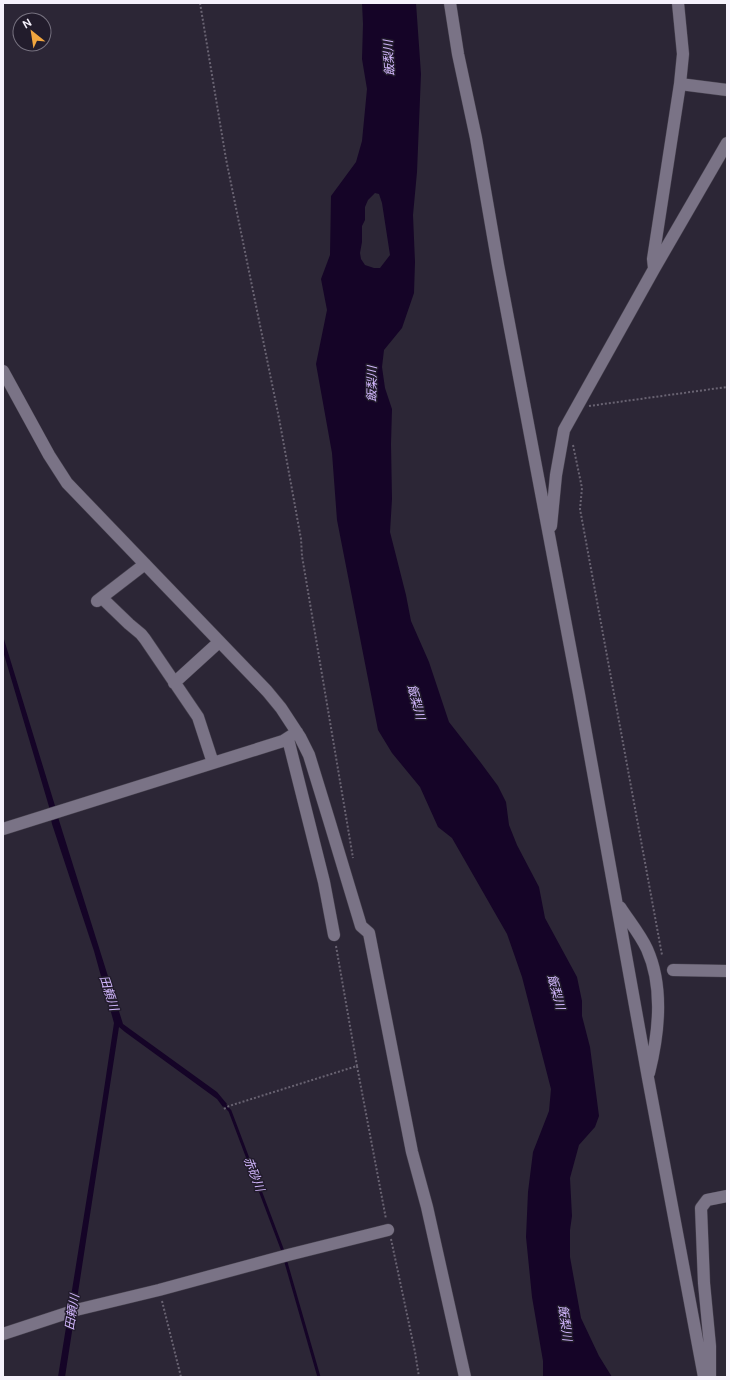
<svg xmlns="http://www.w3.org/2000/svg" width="730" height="1380" font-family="'DM Sans','Noto Sans JP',sans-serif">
<rect width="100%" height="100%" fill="#2c2636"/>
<path fill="#150427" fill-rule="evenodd" d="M362 3H416L421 74 417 172 413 215 415 262 414 293 402 328 384 350 382 367 385 388 392 409 391 444 392 499 390 532 406 595 411 621 429 662 449 722 481 763 498 786 506 802 509 825 517 845 539 887 545 918 577 977 582 1001V1016L590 1047 599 1116 595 1127 579 1145 570 1178 572 1216 570 1230V1257L581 1318 599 1356 612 1377H543V1361L532 1297 526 1237 528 1192 533 1152 549 1111 551 1089 522 977 507 934 452 838 438 827 420 787 392 753 378 730 337 520 332 453 316 364 327 310 321 279 330 255 331 196 356 162 362 141 367 89 362 59 363 24ZM375 193 379 194 382 203 390 255 380 268H374L365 265 361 259 360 253 362 242V226L365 220V207L368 200Z
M3 636 56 809 50 810 3 651Z
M57 814 123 1024 217 1092 227 1104 223 1107 217 1099 125 1032 119 1027 65 1377H58L100 1116 114 1023 94 951 52 824 50 815Z"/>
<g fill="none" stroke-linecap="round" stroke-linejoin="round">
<path stroke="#150427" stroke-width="3" d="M222 1102 230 1111 284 1254
M285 1259 319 1377"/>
<defs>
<path id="minor" d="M450 3 458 54 476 138 498 265 579 694 648 1078 704 1377
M678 3 683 54 680 84
M654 268 653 259 680 84 727 90
M3 371 49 455 67 483 267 691 281 708 300 737 309 755 329 820 361 926 369 933 412 1152 427 1207 465 1377
M551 526 556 475 564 430 654 269 727 143
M102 598 129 624 141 634 145 639 198 717 213 763
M97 601 145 564
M174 683 219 642
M288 739 324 882 334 935
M3 829 283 741 297 732
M620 907C629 921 640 934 647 949 664 987 659 1033 649 1073
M673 970 727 971
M3 1334 76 1310 159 1290 288 1255 388 1230
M710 1377V1346L704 1283 701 1208 707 1200 727 1196"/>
</defs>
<use href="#minor" stroke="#46414e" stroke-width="13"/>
<path stroke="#696372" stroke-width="2" stroke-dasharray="2 2" stroke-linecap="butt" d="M200 3 226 159 279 418 301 539 302 556 353 858
M589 406 727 387
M573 445 582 488 580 509 662 955
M336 946 357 1066
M224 1109 229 1106 357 1066 386 1219
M391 1239 415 1352 419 1377
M162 1301 181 1377"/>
<use href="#minor" stroke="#7a7386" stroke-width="12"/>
</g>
<g text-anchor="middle" stroke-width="3" stroke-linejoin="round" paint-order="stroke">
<g font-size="12" font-style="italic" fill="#d1b6fc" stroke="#221c2c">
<text transform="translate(389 58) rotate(-93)" y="4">飯梨川</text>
<text transform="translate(372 384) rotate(-89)" y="4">飯梨川</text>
<text transform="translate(416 702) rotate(75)" y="4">飯梨川</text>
<text transform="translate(556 992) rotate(75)" y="4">飯梨川</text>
<text transform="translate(109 993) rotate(72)" y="4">田頼川</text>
<text transform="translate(254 1174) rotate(69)" y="4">赤砂川</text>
<text transform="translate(72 1312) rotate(-81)" y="4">田頼川</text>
<text transform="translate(565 1323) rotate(82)" y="4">飯梨川</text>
</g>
</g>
<rect width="730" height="1380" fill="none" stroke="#f5f1fc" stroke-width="8"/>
<g transform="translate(32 32) rotate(330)"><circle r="19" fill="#221c2c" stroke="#76717f"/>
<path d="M0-3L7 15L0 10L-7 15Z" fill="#f1a63f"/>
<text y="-6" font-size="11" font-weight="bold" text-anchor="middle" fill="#f5f1fc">N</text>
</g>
</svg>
